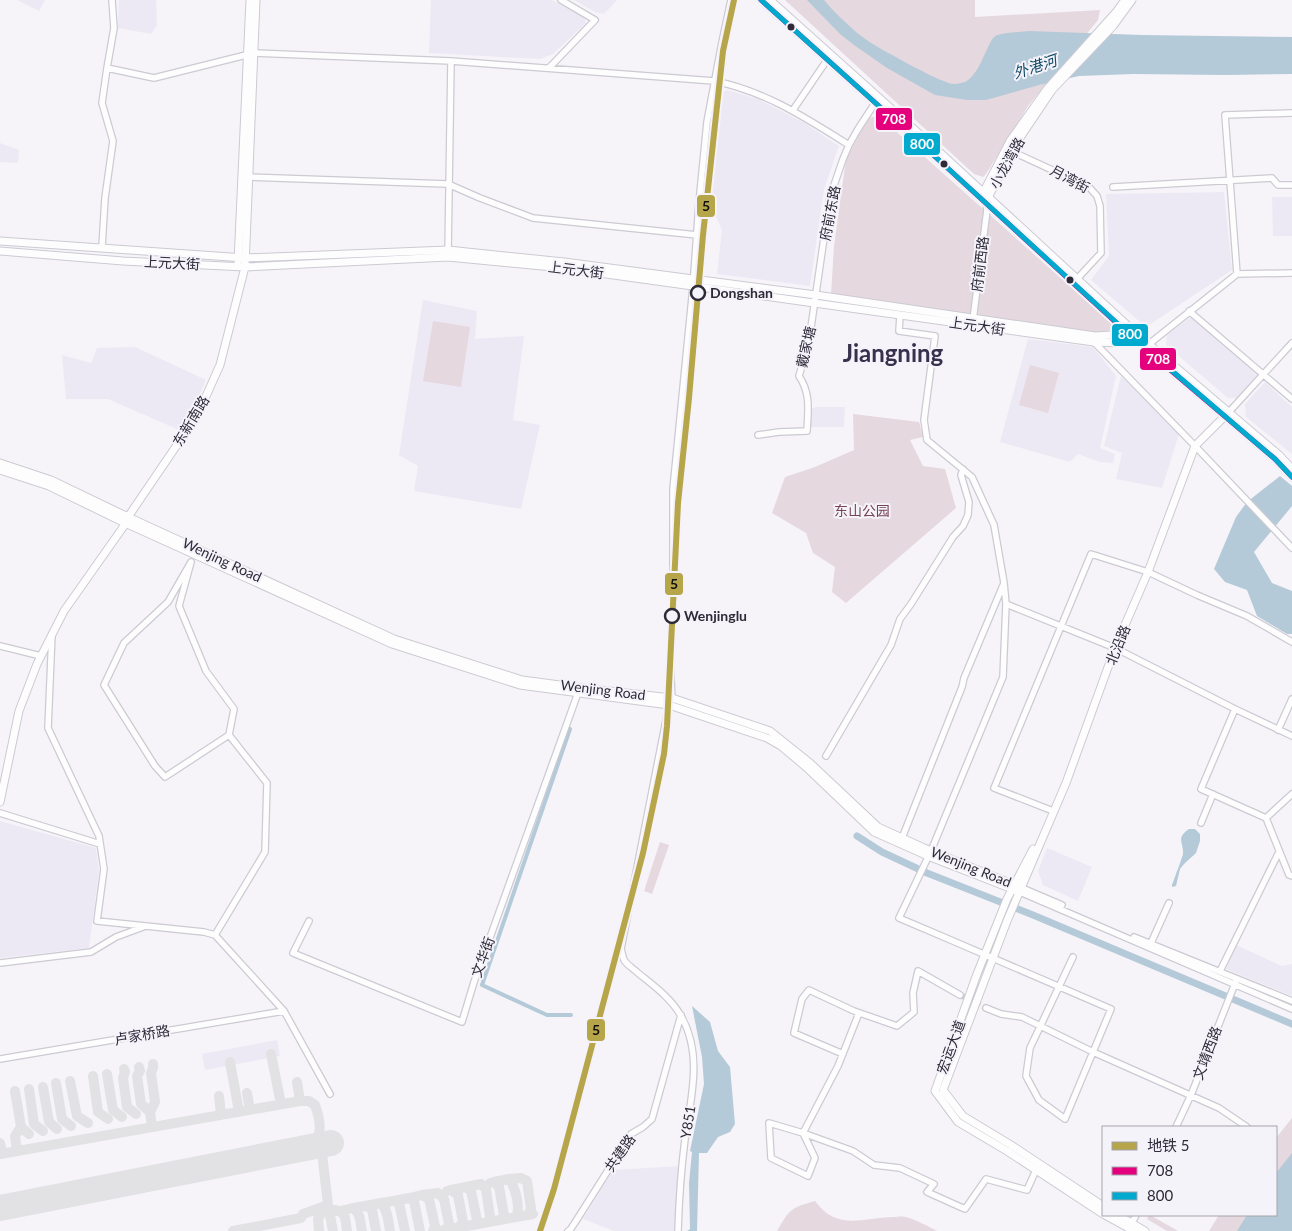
<svg xmlns="http://www.w3.org/2000/svg" width="1292" height="1231" font-family="Lato,'Noto Sans SC',sans-serif">
<rect width="100%" height="100%" fill="#f6f4f9"/>
<path fill="#ece9f5" d="M17 0H45L39 11Z
M119 0H156L157 25 151 34 118 28Z
M431 0H552L584 18 586 23 553 54 540 59 429 53Z
M574 0H617L604 14 595 12Z
M727 90 758 99 806 124 839 146 824 189 810 286 717 274 722 230 711 206 722 93Z
M0 143 19 150 18 163 0 162Z
M1224 192 1232 270 1146 327 1091 280 1109 256 1106 194Z
M1272 197H1292V236H1273Z
M423 300 477 311 475 339 524 336 513 420 540 425 521 509 414 491 418 466 399 455Z
M1191 317 1258 376 1238 398H1228L1166 345 1167 335Z
M1028 339 1093 347 1116 376 1100 448 1115 454 1113 463 1100 462 1078 454 1070 462 1000 442Z
M135 347 206 380 192 411 177 429 108 399H66L62 355 91 363 97 348Z
M1121 376 1179 434 1162 488 1116 479 1122 453 1104 446Z
M1265 382 1292 407V454L1246 417 1245 404Z
M816 407H845L844 427H811V409Z
M0 821 96 848 99 871 89 948 0 958Z
M1047 848 1092 867 1078 901 1043 885 1038 871Z
M1236 945 1282 966 1292 964V996L1226 969Z
M277 1040 280 1056 205 1070 202 1054Z
M680 1166 676 1231H614L583 1219 613 1170Z"/>
<path fill="#e5d8de" d="M785 0H975V17L1100 10 1098 20 1028 106 986 174 983 177 974 174Z
M872 117 881 118 1120 331 1095 333 831 295 834 246 846 159 868 119Z
M433 321 470 327 461 387 423 381Z
M1030 365 1059 373 1048 413 1019 405Z
M853 414 919 422 923 437 910 440 923 466 945 469 956 508 846 603 832 592 835 567 813 553 806 533 772 513 785 477 815 467 854 450Z
M660 842 669 845 652 894 644 891Z
M1292 1118V1231H1209L1219 1215H1276V1138Z
M815 1201C837 1231 861 1218 894 1217 897 1217 902 1216 905 1217 913 1218 929 1227 937 1231H777C790 1209 790 1208 815 1201Z
M1149 1215H1150L1178 1231H1167L1147 1219Z"/>
<path fill="#b4cad8" d="M807 0H824C834 12 845 22 856 32 873 46 893 55 912 66 923 71 934 78 946 82 952 85 959 84 965 82 979 75 985 50 993 38L997 35 1007 33 1029 31 1142 35 1292 37V74L1226 75 1133 74 1079 76 1039 85 986 100H967L935 95 887 68 854 45 840 34Z
M1280 476 1292 486V506L1254 552 1272 583 1292 591V634H1287L1257 616 1247 590 1225 582 1214 569 1236 517 1247 502Z
M1189 829H1195L1200 834V841L1196 853 1184 864 1180 869 1176 886 1172 887V885C1174 880 1182 858 1183 854 1184 842 1175 839 1189 829Z
M692 1006 710 1022 718 1051 730 1067 735 1124 730 1132 718 1137 707 1153H699L697 1231H687L690 1229 689 1183 692 1152 690 1151 704 1084 702 1057Z
M1292 1153V1231H1237L1247 1215H1276V1173Z"/>
<g fill="none" stroke-linecap="round" stroke-linejoin="round">
<path stroke="#b4cad8" stroke-width="4" d="M570 729 482 985 547 1015H571"/>
<path stroke="#b4cad8" stroke-width="7" d="M857 836 882 852 927 873 1033 915 1292 1024"/>
<path stroke="#e2e2e4" stroke-width="10" d="M271 1054 281 1104
M230 1062 239 1112
M139 1067 140 1071 137 1076 141 1104 150 1112
M124 1069 125 1072 123 1078 127 1107 136 1114
M107 1074 113 1110 122 1117
M93 1076 98 1112 108 1119
M70 1081 77 1116 88 1123
M297 1082 300 1101
M56 1083 62 1119 71 1126
M43 1087 49 1122 57 1129
M29 1089 34 1124 43 1131
M15 1091 21 1127 29 1134
M247 1093 250 1110
M219 1096 221 1115
M152 1127 150 1112 155 1102 151 1073 153 1068V1064
M0 1143 2 1154
M17 1151 15 1136 21 1127
M0 1154 300 1101H309L315 1105C319 1116 323 1132 315 1141 312 1144 308 1146 304 1148
M509 1179 521 1178 527 1181 531 1209 528 1215
M494 1182 509 1179C515 1186 521 1208 516 1217
M490 1183 494 1182 499 1187 504 1215 501 1220
M466 1187 481 1184 486 1189 490 1217 488 1222
M451 1190 466 1187 471 1191 477 1220 474 1225
M447 1191 451 1190 458 1195 463 1222 459 1227
M422 1195 438 1193 444 1199 449 1224 446 1230
M409 1198 422 1195 429 1199 435 1226 433 1231
M394 1201 409 1198 414 1201 420 1231
M381 1203 394 1201 399 1203 405 1231
M328 1205 333 1231
M365 1206 381 1203C388 1210 388 1221 390 1231
M353 1208 365 1206 372 1209 376 1231
M335 1210C347 1212 345 1220 347 1231
M341 1211 353 1208C361 1213 360 1223 362 1231
M233 1231 301 1218 303 1214 328 1205
M319 1231 318 1219C320 1213 326 1211 328 1205L322 1153
M439 1231 533 1214"/>
<path stroke="#e2e2e4" stroke-width="26" d="M0 1208 331 1143"/>
<path stroke="#ceccd2" stroke-width="5.5" stroke-dasharray="5.5 3" stroke-linecap="butt" d="M960 995 986 1008"/>
<defs>
<path id="minor" d="M112 0 114 28 107 68 154 78 254 53 451 61 714 81C765 91 806 118 849 145
M549 68 595 20 561 0
M793 110 827 60
M1011 151 1089 187 1097 196 1100 206 1101 253 1077 279
M249 177 448 184 480 198 533 218 697 235
M1113 187 1272 178 1278 185H1292
M102 247 105 198 113 141 102 103 107 68
M448 254 451 61
M1237 274 1225 115 1292 113
M1189 311 1292 399
M900 315 899 331 935 336 924 420 927 440 972 477 994 525 1004 583 964 678 962 687 902 838
M973 320 987 210 986 203
M1094 342 1195 446 1292 548
M1149 344 1237 274 1292 273
M1229 412 1292 343
M758 435 779 432 807 431C808 410 811 394 799 376L809 341 830 197 843 159 849 145 858 129 875 103
M1004 583 1006 604 1003 677 931 851 899 918C970 948 1041 979 1111 1009L1065 1119 1039 1100 1026 1076 1030 1048 1073 957
M1006 604 1115 648 1235 709 1292 736
M52 634 48 728 99 836 104 869 97 921 204 932 215 935 284 1011 330 1094
M0 646 41 656
M1235 709 1201 789 1266 818 1289 875 1292 876
M1278 730 1292 699
M826 756 891 645 900 619 911 604 953 537 963 526 968 515 969 502 961 475 963 469
M1053 811 994 788 1091 554 1148 572 1197 595 1247 616 1292 642
M0 813 100 844
M1266 818 1292 794
M1201 823 1213 794
M1022 888 1062 905
M1020 892 1292 1009
M309 921 293 953 462 1022 474 982 579 690
M215 935 265 852 267 783 229 735 234 709 206 671 179 606 191 562 168 602 124 643 104 685 155 766 165 777 229 735
M1134 937 1292 1001
M1151 943 1169 903
M0 963 91 952 116 937 143 927
M1220 971 1279 852
M986 1008 1001 1014 1022 1017 1093 1052 1219 1108 1247 1127
M843 1054 794 1033 802 999 809 990 854 1011 897 1026 914 1012 913 993 918 971 960 995
M0 1059 284 1011
M1176 1127 1191 1095 1236 981
M803 1133 815 1158 808 1176 771 1158 769 1123 803 1133 853 1151 874 1165 900 1168 934 1184 927 1192 965 1209 986 1179 1027 1190 1036 1170
M803 1133 838 1066 859 1013
M1132 1223 1136 1215
M568 1231 570 1230 576 1221 631 1134 643 1127 652 1119 681 1015
M678 1231C679 1201 681 1170 685 1139 691 1098 703 1054 681 1016 671 998 654 986 638 973 634 969 627 965 624 960 623 957 622 953 621 949L669 705 672 698 670 661 673 594V489L693 287 699 203 707 122 722 42 731 0"/>
<path id="major" d="M761 0 930 152 1131 336
M770 0 934 147 1139 336 1279 455 1292 469
M984 195 983 193 1010 141 1047 89 1117 11 1125 0
M987 200 1011 151 1052 90 1113 26 1132 0
M0 241 245 258 448 250 564 262 816 295 1095 336 1129 334 1139 336
M0 251 123 261 245 267 448 257 563 268 1094 342 1149 344
M238 262 250 0
M1139 343 1275 459 1292 477
M0 463 51 480 128 517 394 639 522 680 590 689 672 698 770 731 810 763 878 827 924 848 1022 888
M0 470 49 486 125 523 392 644 520 685 669 705 767 738 781 746 806 767 874 832 928 856 1020 892
M0 802 19 711 37 664 64 611 126 523 128 517 198 414 220 365 245 267 256 0
M1033 849 1007 899 977 974 935 1091 958 1122 1007 1151 1103 1214
M1103 1206 1011 1145 963 1116 943 1090 1007 921 1066 783 1115 648 1148 572 1195 446 1229 412
M1105 1215 1134 1231
M1118 1215 1145 1231"/>
</defs>
<use href="#minor" stroke="#cccad2" stroke-width="8"/>
<use href="#major" stroke="#cccad2" stroke-width="9"/>
<use href="#minor" stroke="#fefdfe" stroke-width="5.5"/>
<use href="#major" stroke="#fefdfe" stroke-width="7"/>
<defs>
<path id="bus-1" d="M761 0 930 152 1135 340 1275 459 1292 477"/>
<path id="bus-2" d="M761 0 930 152 1129 334 1275 459 1292 477"/>
</defs>
<use href="#bus-1" stroke="#f5f3fa" stroke-width="9"/>
<use href="#bus-2" stroke="#f5f3fa" stroke-width="9"/>
<use href="#bus-1" stroke="#e5007d" stroke-width="5"/>
<use href="#bus-2" stroke="#00a9ce" stroke-width="5"/>
<defs>
<path id="metro-1" d="M540 1231 554 1189 643 853 664 754 667 726 678 503 689 398 703 235 723 51 734 0"/>
</defs>
<use href="#metro-1" stroke="#f5f3fa" stroke-width="10"/>
<use href="#metro-1" stroke="#b7a54a" stroke-width="6"/>
</g>
<g fill="#2e2a38" stroke="#f5f3fa" stroke-width="2">
<circle cx="791" cy="27" r="4.5"/>
<circle cx="944" cy="164" r="4.5"/>
<circle cx="1070" cy="280" r="4.5"/>
</g>
<g fill="#f5f3fa" stroke="#2e2a38" stroke-width="2.5">
<circle cx="698" cy="293" r="7"/>
<circle cx="672" cy="616" r="7"/>
</g>
<g text-anchor="middle" stroke-width="4" stroke-linejoin="round" paint-order="stroke">
<g font-size="14" fill="#2e2a38" stroke="#f5f3fa">
<text transform="translate(1007 163) rotate(-61)" y="5">小龙湾路</text>
<text transform="translate(1070 179) rotate(28)" y="5">月湾街</text>
<text transform="translate(830 213) rotate(-79)" y="5">府前东路</text>
<text transform="translate(172 263) rotate(3)" y="5">上元大街</text>
<text transform="translate(980 264) rotate(-83)" y="5">府前西路</text>
<text transform="translate(576 270) rotate(7)" y="5">上元大街</text>
<text transform="translate(977 326) rotate(8)" y="5">上元大街</text>
<text transform="translate(806 347) rotate(-77)" y="5">戴家塘</text>
<text transform="translate(191 421) rotate(-59)" y="5">东新南路</text>
<text transform="translate(222 560) rotate(25)" y="5">Wenjing Road</text>
<text transform="translate(1118 645) rotate(-68)" y="5">北沿路</text>
<text transform="translate(603 690) rotate(7)" y="5">Wenjing Road</text>
<text transform="translate(971 867) rotate(22)" y="5">Wenjing Road</text>
<text transform="translate(483 957) rotate(-70)" y="5">文华街</text>
<text transform="translate(142 1035) rotate(-10)" y="5">卢家桥路</text>
<text transform="translate(951 1047) rotate(-70)" y="5">宏运大道</text>
<text transform="translate(1207 1053) rotate(-69)" y="5">文靖西路</text>
<text transform="translate(688 1122) rotate(-81)" y="5">Y851</text>
<text transform="translate(620 1153) rotate(-55)" y="5">共建路</text>
</g>
<g font-size="14" font-weight="bold" fill="#2e2a38" stroke="#f5f3fa" text-anchor="start">
<text x="710" y="298">Dongshan</text>
<text x="684" y="621">Wenjinglu</text>
</g>
<g font-size="14" fill="#784555" stroke="#f5f3fa">
<text x="862" y="516">东山公园</text>
</g>
<g font-size="15" font-style="italic" fill="#0d4763" stroke="#f5f3fa">
<text transform="translate(1035 67) rotate(-18)" y="5">外港河</text>
</g>
<g font-size="24" font-weight="bold" fill="#38304c" stroke="#f5f3fa">
<text x="893" y="362">Jiangning</text>
</g>
</g>
<g stroke="#f5f3fa" stroke-width="2">
<rect x="875" y="107" width="38" height="24" rx="5" fill="#e5007d"/>
<rect x="903" y="132" width="38" height="24" rx="5" fill="#00a9ce"/>
<rect x="696" y="194" width="20" height="24" rx="5" fill="#b7a54a"/>
<rect x="1111" y="323" width="38" height="24" rx="5" fill="#00a9ce"/>
<rect x="1139" y="347" width="38" height="24" rx="5" fill="#e5007d"/>
<rect x="664" y="572" width="20" height="24" rx="5" fill="#b7a54a"/>
<rect x="586" y="1018" width="20" height="24" rx="5" fill="#b7a54a"/>
</g>
<g font-size="14" text-anchor="middle" font-weight="bold" fill="#fff">
<text x="894" y="124">708</text>
<text x="922" y="149">800</text>
<text x="1130" y="339">800</text>
<text x="1158" y="364">708</text>
</g>
<g font-size="14" text-anchor="middle" font-weight="bold" fill="#111">
<text x="706" y="211">5</text>
<text x="674" y="589">5</text>
<text x="596" y="1035">5</text>
</g>
<rect x="1102" y="1126" width="175" height="90" fill="#f5f3fa" stroke="#a5a3ac"/>
<rect x="1112" y="1142" width="25" height="8" fill="#b7a54a" stroke="#a5a3ac"/>
<text x="1147" y="1151" font-size="15" fill="#2e2a38">地铁 5</text>
<rect x="1112" y="1167" width="25" height="8" fill="#e5007d" stroke="#a5a3ac"/>
<text x="1147" y="1176" font-size="15" fill="#2e2a38">708</text>
<rect x="1112" y="1192" width="25" height="8" fill="#00a9ce" stroke="#a5a3ac"/>
<text x="1147" y="1201" font-size="15" fill="#2e2a38">800</text>
</svg>
